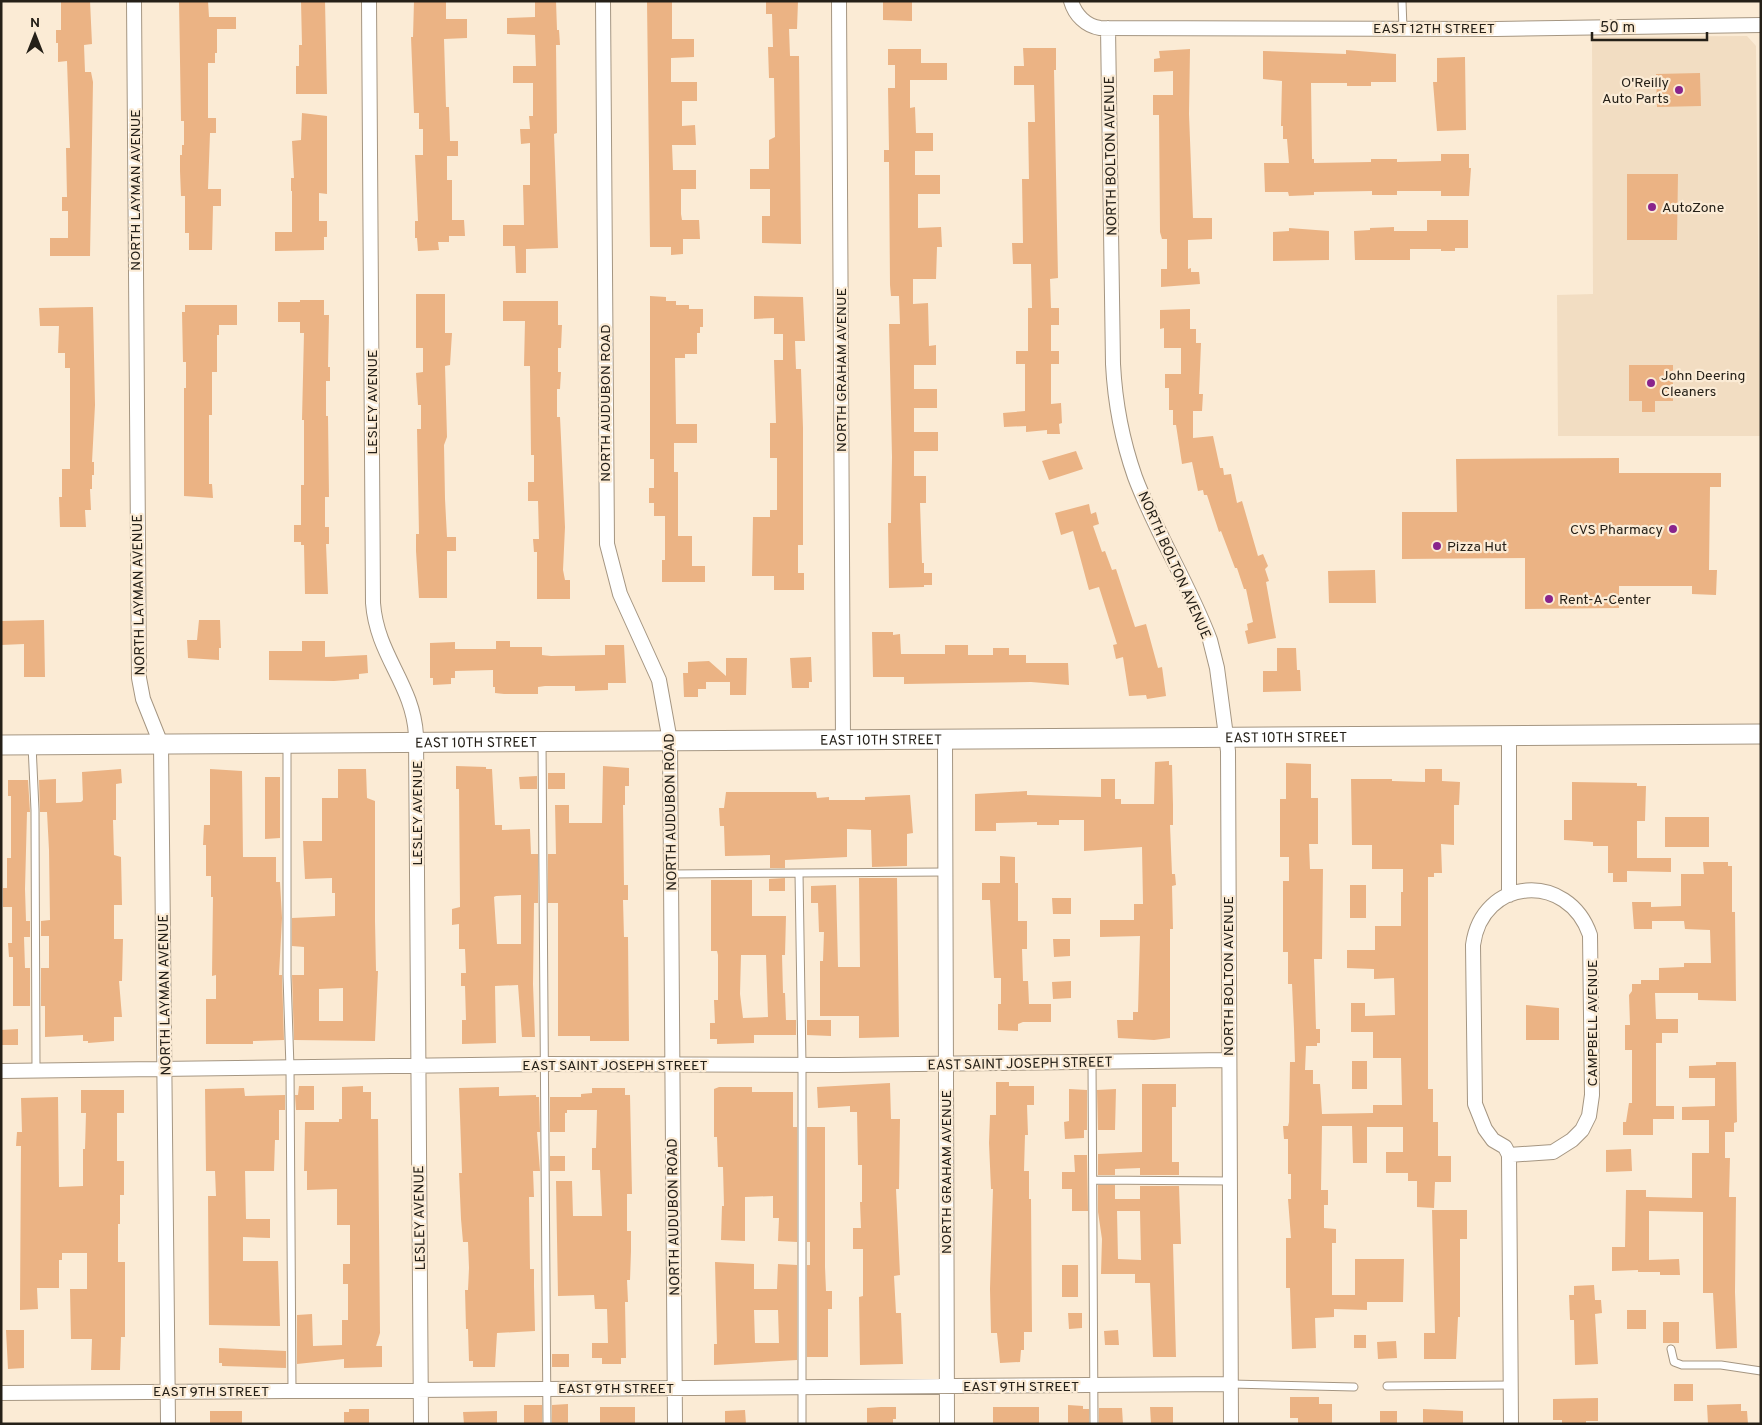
<svg xmlns="http://www.w3.org/2000/svg" width="1762" height="1425" font-family="Overpass,sans-serif">
<rect width="100%" height="100%" fill="#fbebd5"/>
<path fill="#f2ddc2" d="M1747 36 1756 46 1760 436H1558L1557 295 1593 294 1592 37Z"/>
<path fill="#ebb384" fill-rule="evenodd" d="M61 1H90L92 44 84 45 85 72H91L93 82 90 256H50V238H68V211H62V197H67L66 148H70L67 61 58 62V43H56V30H61Z
M179 1H208L209 17H236V29H217V53H215V63H208V118H216V133H210L208 189H221V206H213L212 250H189V233H185V196H181L180 171V155H182V145H184V121H181Z
M301 1H325L327 94H296V66H299V45H302Z
M414 1H446V19H467V38L444 39 446 107H449L450 141H458V156H447V180H452V220H464L465 236H449V242H438L439 250 418 251 417 238H415V221H418L415 155H423V129H419V113H414L411 37H413Z
M535 1H556L557 30H559L560 45H556L557 133 554 134 558 248 526 249V273H516L515 246H503V225H524L523 185H530V143L521 144 520 129H530L529 116H533V83H513V66H536L535 35 507 34V18L535 17Z
M647 1H672V39H694V57L671 58V82H697V101H682V126L695 125 696 145H672L673 170H696V189H681V214L682 220H699L700 239H683V254L671 255V247H650Z
M766 1H798L797 29H789L790 56H799L801 244 762 243V216H770V189H750V169H769V140L775 137 774 78H769L768 47H773L772 14H766Z
M912 1V21L883 20V2Z
M1023 48H1056V70H1054L1058 278 1050 279 1051 308H1059V325H1051V351H1059V364H1051V404L1061 403 1062 423 1059 424 1060 434H1047V430L1026 432V426L1004 427 1003 413 1025 411V364H1016V351H1028V308H1032L1031 264H1013L1012 243H1023L1022 179H1029L1028 122H1035L1034 85H1014V66H1024Z
M888 49H921V63H947V80H910V108L915 107 916 133H933V151H915V175H940V194H918V228L941 227 942 247H937L936 279H913V304L928 303 929 346 936 345V365H914V389H937V408H914V432H938V451H914V476H926V503H920L922 563H924V573H932V585H924V587L889 588 888 523H891L892 457 889 324H900L899 296H891L890 285 889 162H884V150H889L888 88H895V65H888Z
M1190 49 1189 114 1193 218H1212V239L1188 240V269L1191 268V272H1199L1200 284 1161 287V269H1167V239H1162L1160 232 1159 115H1153V95H1173V71L1154 72V59L1160 58 1159 51Z
M1346 50 1396 54V82H1371V86H1347V83H1311L1312 159H1314V163L1371 162V159H1397V162L1441 161V154H1469V168H1471L1469 196H1441V191H1397V195H1372V191L1314 192V195L1289 196 1288 192H1265L1264 163H1289L1287 139H1283V126H1281L1282 81 1263 79V51L1346 54Z
M1465 57 1466 130 1437 131 1433 82H1437V58Z
M1700 73 1701 106 1657 107 1656 74Z
M302 113 327 116V194L319 193V221H327V237H324V250L275 251V232H292V191H291V178H294L292 141 301 140Z
M1627 174H1678L1677 240H1627Z
M1427 220H1468V248H1455V251H1441V249H1410V260H1355L1354 231 1370 230V228L1394 227V231H1427Z
M1289 228 1329 231V260L1273 261V232L1289 231Z
M416 294H445V333H452L450 365 445 366 447 437 444 445 445 499 447 537H456V551H447V598H419L416 551V534H419L417 429H421V405H418L416 373 423 372V348H416Z
M650 296 666 297V301H676V305H689V309H703V327H700V333H697V354H685V358H675L676 424H697V443H674V472H678V536H692V566H705V582H662V560H665V516H654V503H649V488H654V459H650Z
M754 296 803 297 805 341H795L796 369H801L803 428V545H798V573H804V590H774V576H752L753 517H770V510H777V458H770V423H776L774 360H783V334H774V318L754 319Z
M300 300H324V315H329L328 367H330V381H326V416H328L329 497H325V527H329V544H326L328 594H305L304 545H301V542H294V525H301V485H304V420H302L304 333H300V322H278V302H300Z
M503 301H558V325H562L561 348H558V372H561L560 389H557V417H560L561 438 565 527 563 570 565 580H570V599H537V552H534L533 539H539L538 501H528V482H534V455H531L530 366H524L525 321H503Z
M185 305H237V325H219V335H217V372H212V415H209V484H212L213 498 184 496V388H186V362H183L182 312H185Z
M93 307 95 405 92 462H94V475H92V489H90L91 510H85L86 527H60L59 497H62V469H70V368H65V353H58L59 326H40L39 308Z
M1190 309V329H1196V343H1201L1199 394H1203L1202 411H1193V438L1213 436 1220 468H1223L1224 475 1231 474 1237 503 1242 501 1258 556 1263 554 1268 566 1265 569 1269 581 1266 582 1276 638 1248 644 1245 631 1248 630 1247 624 1253 622 1246 589H1244L1237 568H1235L1221 531 1219 532 1207 495H1204L1203 490 1198 491 1192 462 1182 464 1176 425H1173V410H1169V388H1165V374H1181V348H1164V328L1160 329V310Z
M1629 365H1673V401H1655V412H1642V401H1629Z
M1076 451 1083 469 1049 480 1042 461Z
M1619 458V473H1721V487H1710L1709 570H1717L1716 595 1692 594V586H1619V608L1525 609V558L1402 559V512H1457L1456 459Z
M1089 504 1091 514 1096 512 1099 524 1093 526 1102 552 1105 551 1112 570 1116 569 1135 627 1146 624 1158 668 1162 667 1166 696 1147 699 1146 695 1129 696 1123 657 1116 659 1113 645 1117 644 1099 587 1089 590 1073 531 1061 535 1055 513Z
M1375 570 1376 603H1329L1328 571Z
M44 620 45 677H24V644L1 645V621Z
M199 620H220L221 648H219V660L188 658 187 640H197Z
M872 632H893V635L900 634 901 654H945V645H968V655H993V648H1009V655H1026V663H1068L1069 685 1031 682 904 684V677H873Z
M302 641H325V657L367 655 368 673 359 674V679L334 681 269 680V651H302Z
M496 641H510V647H542V655L551 656 605 655V645H624L626 683H608V690L575 691V686H545L538 687V694H504L495 693V687H493V670L455 671V678H451V684L433 685V678H430V643L455 642V649H496Z
M1277 648H1296L1297 670H1300L1301 691 1263 692V671H1277Z
M811 657 812 682H809V688H792L790 658Z
M726 658H747L746 695H730V682H706V689H698V697H684L683 673H688V662L709 661 726 676Z
M1169 761V765H1172L1173 805V825H1170L1172 874H1175L1176 885 1172 886 1173 929H1170V1038L1154 1040 1118 1038 1117 1020H1133V1012H1138L1140 936 1100 937V920H1134V904H1143L1142 847 1084 851V820H1059V825H1037V822L996 823V831H975V794L1027 791V795L1101 797V779H1115V799H1121V804H1154L1155 762Z
M1286 763 1311 764V798H1318V844H1309L1310 869H1323L1322 959H1314L1316 1029H1320V1043H1317V1046H1306L1305 1070H1313V1084H1320L1322 1114 1373 1113V1105H1402L1401 1058H1373V1032H1351V1003H1365V1016L1395 1015 1394 978 1374 979V969L1347 968V950H1375V926H1401V892H1403V869H1372V845H1352L1351 779H1392V781L1425 782V769H1442V781L1460 782 1459 805H1454V845L1441 844 1442 873H1434V877H1428V1089H1433V1122H1438V1156H1451V1182H1435L1434 1208 1417 1207V1181H1408V1173H1386V1152H1403V1127H1367V1163H1353L1352 1126H1322L1321 1190H1328V1205H1324V1228L1336 1229V1243H1332V1295H1355V1259H1404L1403 1302H1367V1310L1334 1309V1317L1315 1318 1316 1348 1292 1349 1290 1288H1286V1238H1291L1288 1199H1291V1174H1288V1139H1284L1283 1126H1288L1289 1122 1290 1062H1295L1294 1029 1292 984H1288V952H1283V881H1289V857H1280V799H1286Z
M456 766 486 767V769H492L495 825H502V830L530 829 531 854H538V903H534L533 984 535 1037H522L518 985 495 986 496 1043 462 1044V1020H466L465 986H461V973H466L465 949H459V924L452 925V909L460 907 459 789H456ZM521 895V944H497L494 897 496 896Z
M603 766 629 768V786H625V805H623L624 885H628V900H623L624 937H628L629 1041H590V1036H558V903H548V854H556L555 805H569V823H602Z
M121 769 122 783 116 784V820H113L114 855 121 857 122 905H114V939H123L122 981H119L122 1017H114V1041L88 1043V1041H83V1035L45 1037V1006H41V968H49V936H41V921L50 920 49 850 47 812H40L39 780 56 779V803L81 802 83 800 82 772Z
M210 769 242 771 243 857H276V882H280L282 918 279 975H282L284 1040 253 1041V1044H206V999H216V975L212 976 213 897H211V876H206V845H203L204 825H210Z
M338 769H366L367 798 375 801V921L376 971H378L375 1041 294 1040 292 975H304V947L292 946V918L335 916V893H332V878L305 879 303 841H322V798H338ZM343 988V1021H319V989Z
M548 773H565V789H548Z
M537 776V789H520L519 777Z
M265 777H280V838L265 839Z
M8 780H28L30 812H27L25 889 26 921H30V937H24L25 968H30V1006H13V957H9L8 943H12V907H3V888H7V858H11V796H8Z
M1572 782 1637 783V786H1646L1645 821H1637V858H1671V872L1627 871V882H1613V873H1608V846H1593V842L1564 840V820H1572Z
M726 792H816L817 798 829 797V800H865V797L910 795 913 833 907 834V866L872 867 871 830 847 829V857L785 860V868H770V855L725 856 724 826H720L719 808H724Z
M1665 817H1709V847H1665Z
M1000 856 1015 857V883H1018V921H1027V949H1022L1023 981H1028L1029 1004H1051V1022H1023L1018 1024V1031L998 1030V1004H1001V978H994L990 900H982V883H1000Z
M1703 862H1728V866H1732V912H1735L1736 1001 1698 1000V993H1655L1656 1019H1678V1033H1662V1043H1656V1106H1674V1119H1653V1135H1623V1122H1626L1629 1103H1632V1050H1625V1025H1630L1629 995 1632 991V984H1641V980H1659V968L1684 967V963H1711L1710 930 1685 929 1684 921H1652V929H1634L1632 902H1651V907L1681 906V874H1704Z
M785 878V891H769V879Z
M859 878H897L899 1037 859 1038V1016H820V961H823L824 932H819L818 903H811V886L836 885 838 967H860Z
M711 880H752V916H786L785 955H782L783 993H785L786 1020H796V1035H754V1043L717 1044V1039H710V1023H715L714 1000H718V955L717 951H711ZM741 955H766L768 1017 743 1018 740 994Z
M1350 885H1366V918H1350Z
M1052 898H1071V914H1053Z
M1053 939H1070V956L1054 957Z
M1071 981V998L1053 999 1052 982Z
M1526 1005 1559 1008V1040H1526Z
M807 1020H831V1036L807 1035Z
M18 1029V1045H1V1030Z
M1352 1061H1367V1089H1352Z
M1716 1062H1736L1737 1122 1734 1123V1132H1725V1158H1730L1729 1197H1736L1735 1292 1737 1348 1716 1349 1713 1293H1703V1212L1649 1211V1260L1679 1259 1680 1275H1660V1272H1638V1270L1612 1271V1247H1625L1626 1190H1646V1197L1692 1198V1153H1709V1120H1682V1107L1715 1106V1078H1689V1066L1716 1065Z
M996 1082H1009V1086H1034V1105H1027L1028 1135H1025L1024 1171H1029V1199H1031L1032 1332H1024V1350H1021L1020 1362 1000 1363 997 1333H991L990 1289 993 1189H991L989 1143 990 1115H996Z
M890 1083 891 1119H900L899 1189H896L900 1275 894 1276 896 1313H901L903 1364 860 1365 859 1297 863 1296V1249H853V1228H861L860 1202H862V1165H858L857 1112H850V1106L818 1108 817 1087Z
M1142 1084H1176V1107H1172V1162H1179V1175H1140V1168L1115 1169V1175H1098V1154L1142 1152Z
M299 1086H314V1110H296L295 1095H298Z
M363 1086V1092H371V1119H378L380 1333 376 1346H382V1367L344 1368V1359L297 1364V1315L312 1314 313 1346 342 1345V1320H348V1284H343V1264H350V1225H337V1189L307 1190V1171H304L305 1122H339V1119H342V1087Z
M499 1087V1096L536 1095V1097H539L540 1132H537L540 1171H533L534 1197H529L530 1269H534V1286L535 1331 497 1333 495 1367H473V1361H469L468 1329H466L465 1290H468L469 1268 468 1242H463L461 1219 459 1173H462L459 1088Z
M719 1087H752V1092H793V1127H797V1242L778 1241 779 1218H773V1196L745 1197V1241L721 1240 722 1206H724L723 1167H718L717 1137H714V1089Z
M244 1088 245 1096 285 1095V1110H279V1140H275L274 1171H245L246 1219H270V1238L243 1237V1261H278L280 1326 209 1325 208 1196H216L215 1171H206L205 1089Z
M592 1088H625V1095H630L632 1194H627V1231H631V1251L630 1280H627L628 1302H625L626 1358H621V1364H602V1358H592V1343H608L607 1309H595L594 1295 558 1296 556 1181H572L573 1216H602L600 1170H592V1148H596L597 1110H567V1113H565V1132H550V1097H581V1094L592 1093Z
M1069 1089 1087 1090V1130H1084V1138L1065 1139 1064 1122 1069 1121Z
M1116 1089 1115 1130H1098L1097 1090Z
M81 1090H124V1113H117V1161H124V1195H120V1224H118V1262H125V1337H121L120 1370H91L92 1339H71L70 1289H87V1253H62V1260H59V1288H37L38 1309 20 1310 21 1146H16L17 1132H22L21 1098 58 1097 59 1187 83 1186V1149H85L86 1113H81Z
M807 1127H825V1267L826 1291H832V1309H828V1357H807V1265H810V1242H807Z
M1631 1149 1632 1171 1606 1172V1150Z
M1074 1155H1087L1088 1211H1072V1189H1062V1172H1075Z
M550 1156H565V1171H550Z
M1098 1185H1115V1199H1140V1186H1179L1181 1244H1173L1176 1357H1153L1150 1283H1135V1274H1101L1102 1239 1098 1212ZM1117 1211H1140L1141 1260 1118 1259Z
M1432 1210H1467V1239H1460V1317H1458L1456 1359H1424V1333H1435Z
M715 1262 754 1264V1289H777L778 1264 797 1265V1360L714 1365V1344H717ZM754 1310H778L779 1343H755Z
M1062 1265H1078V1297H1062Z
M1594 1285 1595 1300H1601L1602 1313 1595 1314 1598 1364 1575 1365 1574 1320H1570L1569 1295H1574V1286Z
M1627 1310H1646V1329H1627Z
M1068 1313H1082V1328L1069 1329Z
M1663 1322H1679V1343H1663Z
M6 1330H24V1368L8 1369Z
M1118 1330 1119 1345H1105L1104 1331Z
M1354 1335H1366V1348H1354Z
M1396 1341 1397 1358 1378 1359 1377 1342Z
M219 1348 286 1351V1368L222 1366V1363H219Z
M552 1354H569V1367H552Z
M1674 1384H1693V1401H1674Z
M1290 1397H1319V1404H1332V1423L1298 1424V1418H1290Z
M1598 1398V1421H1586V1424H1562V1420H1553V1399Z
M568 1404V1424L552 1423V1405Z
M1741 1404V1411H1747L1748 1424H1708L1707 1405Z
M524 1405H542V1424H524Z
M1068 1405 1083 1406V1409H1089V1424H1068Z
M600 1407H635V1424H600Z
M881 1407H896V1419H893V1424H867V1408Z
M993 1407H1039V1424H993Z
M1150 1407H1173V1424H1151Z
M1099 1408H1122L1123 1424H1099Z
M349 1409H369V1424H344V1412H349Z
M1423 1409 1463 1411V1424H1423Z
M745 1410 746 1424H725V1411Z
M210 1411H242V1424H210Z
M497 1411V1424H464L463 1412Z
M1380 1411H1397V1424H1380Z"/>
<g fill="none" stroke-linecap="round" stroke-linejoin="round">
<defs>
<path id="service" d="M1402 1 1403 29
M542 742 547 1424
M287 744V976L290 1068 292 1391
M32 745 35 810 36 1070
M799 873 802 1065V1424
M671 874 945 872
M1092 1062 1094 1424
M1093 1180 1229 1181
M1671 1349 1674 1362 1682 1365H1721L1761 1371
M1231 1384 1354 1387
M1387 1386 1511 1385"/>
<path id="minor" d="M134 1 139 678 143 699 161 744 168 1424
M369 1 373 603C377 656 413 684 416 735L421 1424
M603 1 607 544 620 594 659 680 670 741 675 1424
M839 1 843 740
M1071 1C1075 15 1086 26 1100 28L1496 29 1761 25
M1108 28 1113 364C1115 403 1122 440 1135 477 1156 533 1189 584 1210 640L1217 668 1228 751 1231 1424
M1509 736V895
M945 740 947 1424
M1 1071 545 1064 837 1065 1229 1060
M1509 1155 1553 1152 1572 1140 1582 1130 1589 1116 1592 1095 1590 935C1568 871 1482 877 1473 945L1475 1104 1485 1129 1493 1140 1505 1147 1509 1155 1511 1424
M1 1393 1231 1384"/>
<g id="secondary">
<path id="s1" d="M1 745 1761 734"/>
</g>
</defs>
<use href="#service" stroke="#a59682" stroke-width="9"/>
<use href="#minor" stroke="#a59682" stroke-width="16"/>
<use href="#secondary" stroke="#a59682" stroke-width="21"/>
<use href="#service" stroke="#fff" stroke-width="7"/>
<use href="#minor" stroke="#fff" stroke-width="14"/>
<use href="#secondary" stroke="#fff" stroke-width="19"/>
</g>
<g fill="#89248c" stroke="#fbebd5" stroke-width="2">
<circle cx="1679" cy="90" r="5"/>
<circle cx="1652" cy="207" r="5"/>
<circle cx="1651" cy="383" r="5"/>
<circle cx="1673" cy="529" r="5"/>
<circle cx="1437" cy="546" r="5"/>
<circle cx="1549" cy="599" r="5"/>
</g>
<g text-anchor="middle" stroke-width="4.5" stroke-linejoin="round" paint-order="stroke">
<g font-size="14" fill="#252018" stroke="#fbebd5">
<text x="1434" y="33">EAST 12TH STREET</text>
<text transform="translate(1110 156) rotate(-91)" y="5">NORTH BOLTON AVENUE</text>
<text transform="translate(135 190) rotate(-90)" y="5">NORTH LAYMAN AVENUE</text>
<text transform="translate(841 370) rotate(-90)" y="5">NORTH GRAHAM AVENUE</text>
<text transform="translate(372 402) rotate(-90)" y="5">LESLEY AVENUE</text>
<text transform="translate(605 403) rotate(-90)" y="5">NORTH AUDUBON ROAD</text>
<text transform="translate(1175 565) rotate(66)" y="5">NORTH BOLTON AVENUE</text>
<text transform="translate(138 595) rotate(-91)" y="5">NORTH LAYMAN AVENUE</text>
<text dy="5" stroke="none"><textPath href="#s1" startOffset="1285">EAST 10TH STREET</textPath></text>
<text dy="5" stroke="none"><textPath href="#s1" startOffset="880">EAST 10TH STREET</textPath></text>
<text dy="5" stroke="none"><textPath href="#s1" startOffset="475">EAST 10TH STREET</textPath></text>
<text transform="translate(670 812) rotate(-91)" y="5">NORTH AUDUBON ROAD</text>
<text transform="translate(417 813) rotate(-90)" y="5">LESLEY AVENUE</text>
<text transform="translate(1228 976) rotate(-90)" y="5">NORTH BOLTON AVENUE</text>
<text transform="translate(164 995) rotate(-91)" y="5">NORTH LAYMAN AVENUE</text>
<text transform="translate(1592 1023) rotate(-90)" y="5">CAMPBELL AVENUE</text>
<text transform="translate(1020 1063) rotate(-1)" y="5">EAST SAINT JOSEPH STREET</text>
<text x="615" y="1070">EAST SAINT JOSEPH STREET</text>
<text transform="translate(946 1172) rotate(-90)" y="5">NORTH GRAHAM AVENUE</text>
<text transform="translate(673 1217) rotate(-91)" y="5">NORTH AUDUBON ROAD</text>
<text transform="translate(419 1218) rotate(-91)" y="5">LESLEY AVENUE</text>
<text x="1021" y="1391">EAST 9TH STREET</text>
<text x="616" y="1393">EAST 9TH STREET</text>
<text x="211" y="1396">EAST 9TH STREET</text>
</g>
<g font-size="14" fill="#252018" stroke="#fbebd5" text-anchor="start">
<text x="1669" y="87" text-anchor="end">O'Reilly<tspan x="1669" dy="16">Auto Parts</tspan></text>
<text x="1662" y="212">AutoZone</text>
<text x="1661" y="380">John Deering<tspan x="1661" dy="16">Cleaners</tspan></text>
<text x="1663" y="534" text-anchor="end">CVS Pharmacy</text>
<text x="1447" y="551">Pizza Hut</text>
<text x="1559" y="604">Rent-A-Center</text>
</g>
</g>
<rect width="1762" height="1425" fill="none" stroke="#252018" stroke-width="5"/>
<g transform="translate(35 35)" stroke="#fbebd5" stroke-width="4" paint-order="stroke">
<path d="M0-4L9 19L0 12L-9 19Z" fill="#252018"/>
<text y="-8" font-size="14" font-weight="bold" text-anchor="middle" fill="#252018">N</text>
</g>
<path d="M1592 32v8h115v-8" fill="none" stroke="#252018" stroke-width="2.5"/>
<text x="1600" y="32" font-size="15" fill="#252018" stroke="#fbebd5" stroke-width="4" paint-order="stroke">50 m</text>
</svg>
